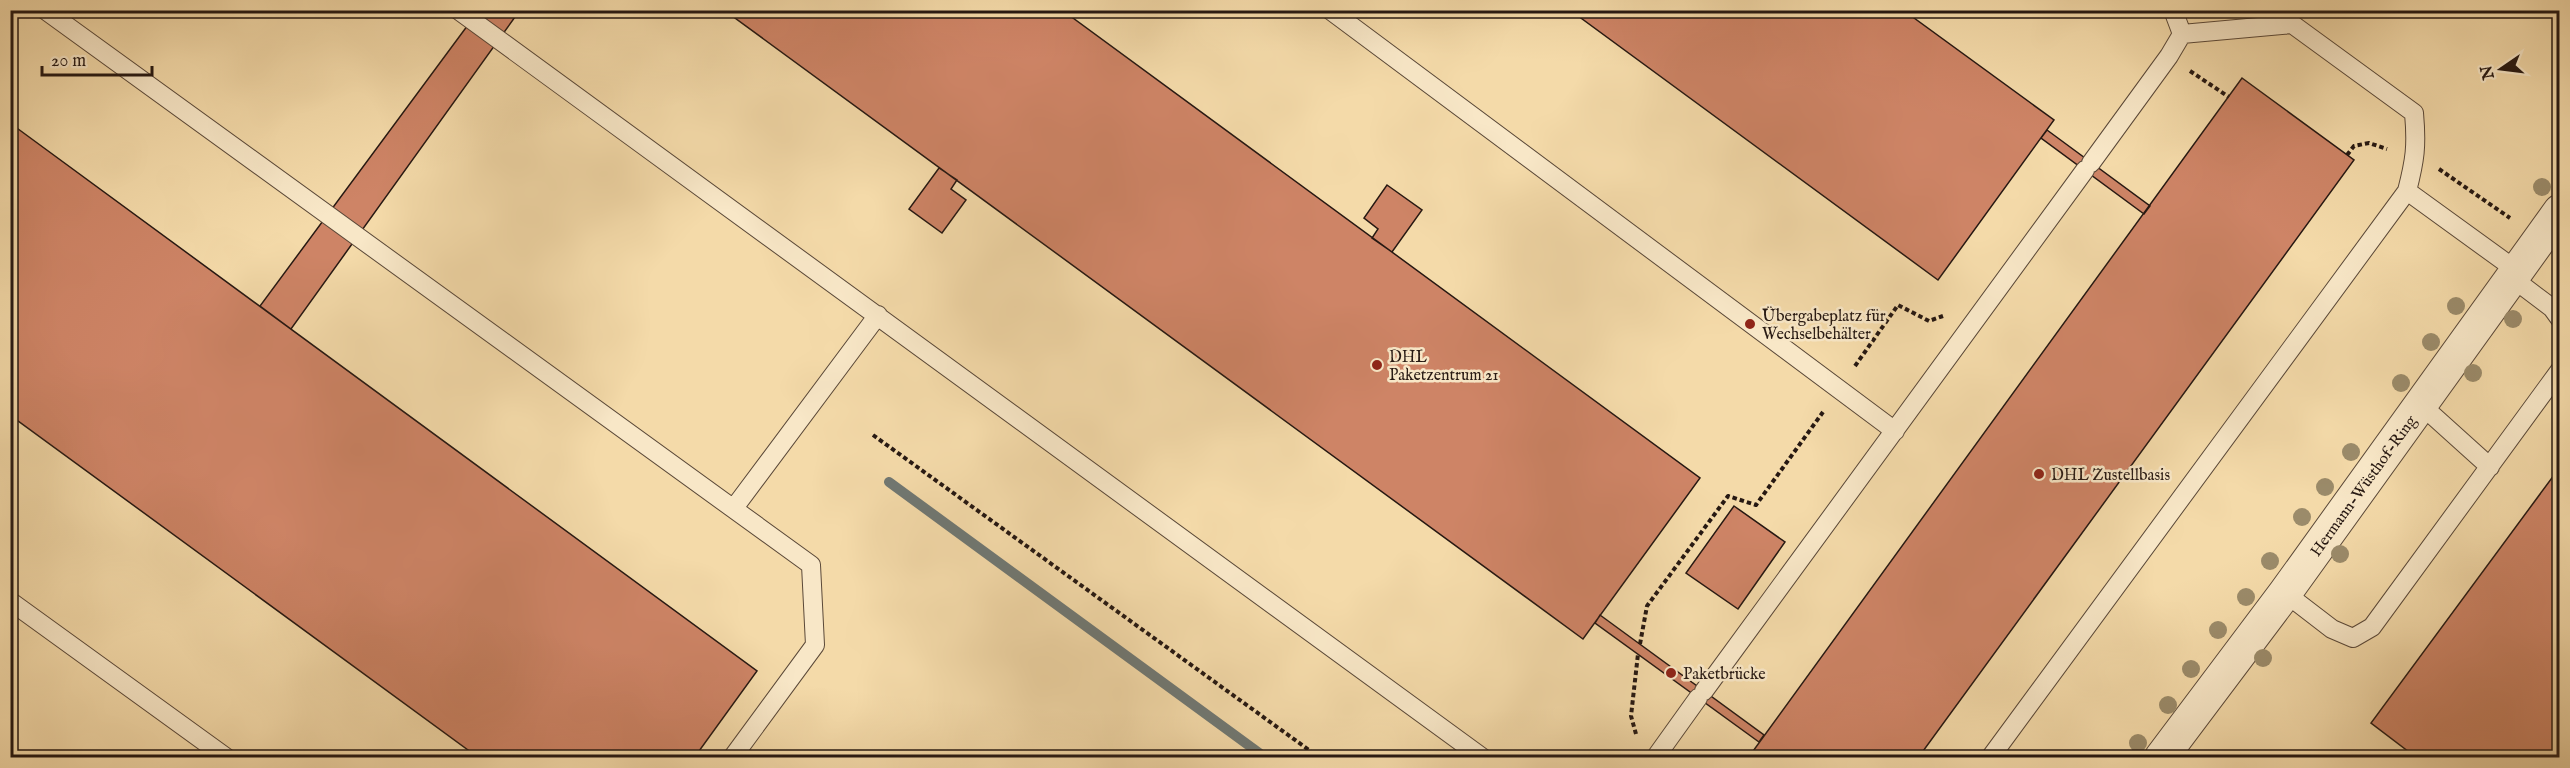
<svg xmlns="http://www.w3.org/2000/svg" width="2570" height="768" font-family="'IM FELL English',serif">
<rect width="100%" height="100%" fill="#f4daa9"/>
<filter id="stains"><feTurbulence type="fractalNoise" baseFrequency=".00333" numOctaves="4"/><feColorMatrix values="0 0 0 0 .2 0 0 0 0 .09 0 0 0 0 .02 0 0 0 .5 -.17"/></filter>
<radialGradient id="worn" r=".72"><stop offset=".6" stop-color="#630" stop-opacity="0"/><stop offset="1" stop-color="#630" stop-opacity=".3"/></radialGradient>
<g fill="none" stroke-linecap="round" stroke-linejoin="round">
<path stroke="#707873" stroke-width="10" d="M889 482 1266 758"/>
</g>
<path fill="#ce8466" stroke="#261812" stroke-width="1.5" d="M479 10H520L291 329 260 306Z
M724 10H1062L1700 478 1583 639Z
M1570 10H1903L2054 120 1938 280Z
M2242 78 2354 160 1918 758H1748Z
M10 123 757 671 694 758H479L10 415Z
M2047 130 2150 206 2144 214 2041 138Z
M939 168 957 180 951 189 966 200 942 233 909 209Z
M1387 185 1422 210 1392 252 1372 238 1378 229 1364 218Z
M2560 467V758H2417L2371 723Z
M1734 506 1785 542 1738 609 1686 573Z
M1600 615 1764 735 1759 742 1595 623Z"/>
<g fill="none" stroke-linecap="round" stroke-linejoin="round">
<defs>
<path id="lane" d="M45 10 811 565 815 645 732 758
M458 10 1483 758
M1330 10 1895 431
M2091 163 2169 56 2182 34 2173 10
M2407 191 2516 270
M2511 277 2552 308 2560 319
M2419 403 2490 467
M734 508 878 315
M2285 593 2332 629 2353 638 2372 627 2560 370
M10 601 227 758
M1704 691 2085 170
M1655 758 1698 698
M1990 758 2407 191C2415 160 2417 146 2414 113L2292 24 2182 34"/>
<g id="street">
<path id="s1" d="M2161 758 2285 593 2560 211"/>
</g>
</defs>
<use href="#lane" stroke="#5a4838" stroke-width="20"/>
<use href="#street" stroke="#5a4838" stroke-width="35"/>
<path stroke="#261812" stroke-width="4" stroke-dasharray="4.5 3" stroke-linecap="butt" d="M2190 71 2229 97
M2347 155 2354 146 2369 143 2387 149
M2439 169 2510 218
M1855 366 1898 305 1929 321 1943 316
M873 435 1320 758
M1640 644 1647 606 1728 496 1756 505 1823 412
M1636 734 1631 716 1638 654"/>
<use href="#lane" stroke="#f8e7c7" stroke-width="18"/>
<use href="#street" stroke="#f8e7c7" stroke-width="33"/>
</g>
<g fill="#9b8b6a">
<circle cx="2542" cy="187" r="9"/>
<circle cx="2456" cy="306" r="9"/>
<circle cx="2513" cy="319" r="9"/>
<circle cx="2431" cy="342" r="9"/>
<circle cx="2473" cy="373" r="9"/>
<circle cx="2401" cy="383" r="9"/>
<circle cx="2351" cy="452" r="9"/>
<circle cx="2325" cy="487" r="9"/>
<circle cx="2302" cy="517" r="9"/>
<circle cx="2340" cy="554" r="9"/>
<circle cx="2270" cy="561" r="9"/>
<circle cx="2246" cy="597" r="9"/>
<circle cx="2218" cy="630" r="9"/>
<circle cx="2263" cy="658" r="9"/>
<circle cx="2191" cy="669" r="9"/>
<circle cx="2168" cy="705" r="9"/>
<circle cx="2138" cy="743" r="9"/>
</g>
<g fill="#8f2418" stroke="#f8e7c7" stroke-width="2">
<circle cx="1750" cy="324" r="6"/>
<circle cx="1377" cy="365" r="6"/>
<circle cx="2039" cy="474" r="6"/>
<circle cx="1671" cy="673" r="6"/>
</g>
<g text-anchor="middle" stroke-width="5" stroke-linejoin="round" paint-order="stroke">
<g font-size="16" fill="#261812" stroke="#f8e7c7" text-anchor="start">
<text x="1762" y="321">Übergabeplatz für<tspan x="1762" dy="18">Wechselbehälter</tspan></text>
<text x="1389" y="362">DHL<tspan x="1389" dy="18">Paketzentrum 21</tspan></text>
<text x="2051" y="480">DHL Zustellbasis</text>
<text x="1683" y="679">Paketbrücke</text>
</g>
<g font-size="16" fill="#261812" stroke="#f8e7c7">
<text dy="6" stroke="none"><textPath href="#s1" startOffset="339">Hermann-Wüsthof-Ring</textPath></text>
</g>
</g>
<rect width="2570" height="768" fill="none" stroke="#f4daa9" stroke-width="36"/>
<rect x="12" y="12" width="2546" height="744" fill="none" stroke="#261812" stroke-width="3"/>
<rect x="18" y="18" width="2534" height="732" fill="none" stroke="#261812" stroke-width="1.5"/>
<g transform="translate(2501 69) rotate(256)" stroke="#f8e7c7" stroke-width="4.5" paint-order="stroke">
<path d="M0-4.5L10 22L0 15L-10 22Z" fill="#261812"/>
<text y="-9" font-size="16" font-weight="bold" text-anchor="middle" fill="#261812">N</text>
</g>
<path d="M42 66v9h110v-9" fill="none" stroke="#261812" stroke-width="3"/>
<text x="51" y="66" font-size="18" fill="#261812" stroke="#f8e7c7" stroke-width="4.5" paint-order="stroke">20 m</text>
<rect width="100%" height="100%" filter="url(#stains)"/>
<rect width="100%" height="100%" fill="url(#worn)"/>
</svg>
